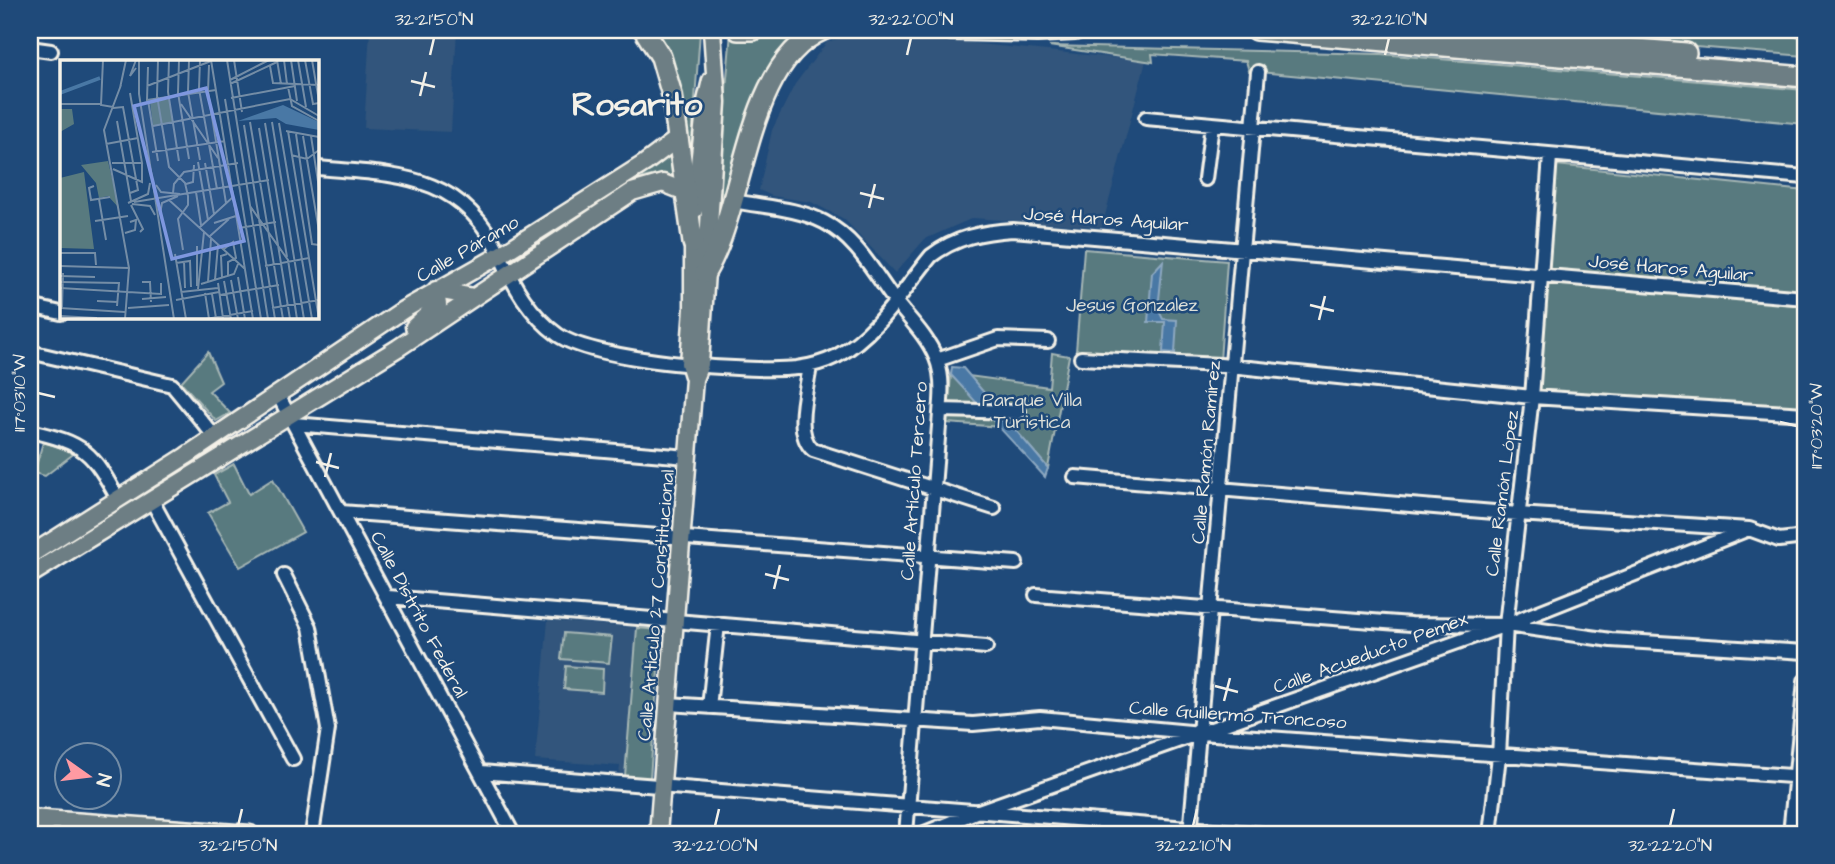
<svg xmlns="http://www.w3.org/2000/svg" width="1835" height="864" font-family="'Architects Daughter',sans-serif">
<rect width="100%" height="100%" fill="#1f4a7a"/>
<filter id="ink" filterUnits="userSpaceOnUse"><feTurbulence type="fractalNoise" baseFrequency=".0143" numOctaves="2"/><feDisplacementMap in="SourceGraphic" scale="14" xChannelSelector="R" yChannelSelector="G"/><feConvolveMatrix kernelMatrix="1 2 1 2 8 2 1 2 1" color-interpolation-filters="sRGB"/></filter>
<g filter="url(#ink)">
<path fill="#31557b" d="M370 30H457L451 132 364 128Z
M859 32 1146 61 1102 227 973 218 925 239 895 273 844 219 811 202 772 196 759 190 772 130 795 84 827 42Z
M548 620 661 630 650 778 619 776 620 766 535 760Z"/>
<path fill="#587a7f" stroke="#a6b6b4" stroke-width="2" d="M652 30 700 32 688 193Z
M788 30H806L789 43 712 249 731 32 753 38Z
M1485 30H1719L1805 37V56Z
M1049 46 1381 54 1805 90V124L1249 71 1246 61 1152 54 1153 62Z
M671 150 674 177 656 175 638 179 636 175Z
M1556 165 1805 191V413L1536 392Z
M624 183 611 197 520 258 518 253Z
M1084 249 1227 261 1220 361 1076 351Z
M208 352 221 382 209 391 230 413 216 421 181 382Z
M1052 353 1069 356 1048 468 969 376 1049 387Z
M951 375 1002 427 947 423Z
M43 442 76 452 45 476 34 473Z
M234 464 249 494 273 479 303 532 240 567 208 513 228 502 214 475Z
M637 628 661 630 650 778 625 776Z
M564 633 612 637 609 663 561 659Z
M566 666 603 669 602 692 564 689Z"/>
<path fill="#4978a5" stroke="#8da8c0" stroke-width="2" d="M1163 261 1158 309 1163 319 1177 320 1175 353 1163 352 1165 322H1148L1152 273Z
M952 367 963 368 1048 468 1045 477 951 375Z"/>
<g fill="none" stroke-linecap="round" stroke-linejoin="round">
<defs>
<path id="minor" d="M30 48 51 51
M1146 118 1805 177
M317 168C395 175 462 172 500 255 513 285 530 315 558 335 596 361 749 373 797 368 811 366 825 362 837 356 877 334 903 290 931 256 956 237 982 232 1013 230L1805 298
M1205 179 1212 125
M734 201C763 207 797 208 824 222 857 239 874 273 895 301 910 320 927 336 936 358 942 372 942 386 941 401L906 834
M30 306 61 313
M30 352 172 385 215 437
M1081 358 1220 365 1532 397 1805 414
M937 360 998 339 1048 341
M810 366C807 389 793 433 813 450L994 508
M278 395 513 834
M941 410 1019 412
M294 424 688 457
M30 431C84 443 92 451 118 499
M1075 477 1518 514 1749 529 1779 540 1805 537
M151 499 293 759
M341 512 1016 563
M284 575 310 627 328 729 312 834
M1036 595 1411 624 1506 625 1611 640 1805 652
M388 597 986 647
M668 704 973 724 1040 718 1201 733 1805 777
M709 707 718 624
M30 716V731
M481 772 1264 834
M922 834 976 812 1506 625 1749 529
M1190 834 1258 72
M1490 834 1499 756 1506 625 1532 397 1550 156
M1790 834 1805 681"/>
<path id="major" d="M694 210 706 101 711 80
M693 233V308L689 363 694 379
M414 327 438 305 436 290 474 297
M30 555 186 456 403 310 500 255 645 163 677 139
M30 575 398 348 632 192 663 183 683 191
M30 818 250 834
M30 833 47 834
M658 834 694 379 700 364 717 102 712 30"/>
<path id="highway" d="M644 30 661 57 672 95 693 243
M738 30H753
M952 30 1037 32 1075 30
M1256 30 1805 77
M1402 30 1686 53
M705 273C746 205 745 63 823 30"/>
</defs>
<use href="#minor" stroke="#f4f1e8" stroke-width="18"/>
<use href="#major" stroke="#f4f1e8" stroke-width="21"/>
<use href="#highway" stroke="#f4f1e8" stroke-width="24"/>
<use href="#minor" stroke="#1f4a7a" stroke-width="12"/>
<use href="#major" stroke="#6d7e84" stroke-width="16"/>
<use href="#highway" stroke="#6d7e84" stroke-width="19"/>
</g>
</g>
<path fill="none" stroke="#f4f1e8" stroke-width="2.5" d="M430 55 434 38M907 55 911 38M1385 55 1389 38M411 81 435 87M420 96 426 72M860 193 884 199M869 208 875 184M1310 305 1334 311M1319 320 1325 296M38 393 55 397M1780 422 1797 426M316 462 339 468M325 477 331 453M765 574 789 580M774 589 780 565M1215 686 1238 692M1224 701 1230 678M238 826 242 809M715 826 719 809M1193 826 1197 809M1670 826 1674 809"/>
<g text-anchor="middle" stroke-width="5" stroke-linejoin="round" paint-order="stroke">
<g font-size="19" fill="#f4f1e8" stroke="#1f4a7a">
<text transform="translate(1106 218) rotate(4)" y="7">José Haros Aguilar</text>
<text transform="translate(467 248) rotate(-30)" y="7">Calle Páramo</text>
<text transform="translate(1671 267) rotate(5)" y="7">José Haros Aguilar</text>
<text transform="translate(1205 452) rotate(-85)" y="7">Calle Ramón Ramírez</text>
<text transform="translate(913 481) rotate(-86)" y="7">Calle Artículo Tercero</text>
<text transform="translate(1501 493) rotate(-83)" y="7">Calle Ramón López</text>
<text transform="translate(655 605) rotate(-85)" y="7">Calle Artículo 27 Constitucional</text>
<text transform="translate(420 614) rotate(62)" y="7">Calle Distrito Federal</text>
<text transform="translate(1370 652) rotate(-20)" y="7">Calle Acueducto Pemex</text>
<text transform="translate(1238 714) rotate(4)" y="7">Calle Guillermo Troncoso</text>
</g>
<g font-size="19" fill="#dddfd8" stroke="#1f4a7a">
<text x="1132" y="311">Jesus Gonzalez</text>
<text x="1032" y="406">Parque Villa<tspan x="1032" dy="22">Turistica</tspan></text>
</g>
<g font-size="33" font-weight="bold" fill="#f4f1e8" stroke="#1f4a7a">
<text x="637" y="115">Rosarito</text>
</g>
</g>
<g transform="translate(60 60)">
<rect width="259" height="259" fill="#1f4a7a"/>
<path d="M109 39 113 63 93 66 90 42ZM0 49H12L14 64 0 72ZM48 101 59 148 48 136 39 138 36 123 21 105ZM24 112 34 189 0 188V118Z" fill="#587a7f"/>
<path d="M223 45 259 62V70L226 64 216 58 178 61Z" fill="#4978a5"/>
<path fill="none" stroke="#4978a5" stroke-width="3.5" d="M0 33 40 18"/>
<path fill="none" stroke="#748da6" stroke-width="2" d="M43 0 41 45 53 47M79 0V34L114 259M98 0 97 36 109 107 125 123 128 136V145L118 159 123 190M109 0 108 32 119 101M119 0 118 33 129 99M129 0 128 32 140 100M140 0 139 29 157 129M151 0 193 259M167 0 208 259M174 0 182 52M217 0 221 24M224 0 227 24M231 0 237 41M238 0 246 47M245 0 253 44 259 43M252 0 259 41M149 5 148 32 166 143M210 6 213 23 259 25M88 7 87 40 156 30M76 8 70 16 76 0M170 20 209 0M170 24 217 2M61 25 44 70 69 208 65 259M87 26 151 1M228 27 232 46 259 61M60 28 66 0M171 38 235 26M165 39 201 259M88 40 98 101M0 44H41M121 44 158 98M53 48 63 47 78 130 70 133M57 61 71 141M190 62 223 259M212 62 244 259M205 63 227 197M219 63 252 259M184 65 215 259M93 66 230 39 259 56M199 68 230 259M226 71 259 77M228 71 259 259M236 74 252 184 259 185M243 76 259 171M251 76 259 128M46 84 78 78M92 92 165 81M231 95 247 99 259 90M138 102 148 160M52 103H82L70 33M145 103 154 154M53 109 82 122V104M126 124 133 122 134 105M96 125 101 132 120 134M34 126 29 128 31 140 50 137M172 126 209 120M136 132 141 165M113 133 114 124 124 112 178 103M39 139 46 180M109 140 185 209M74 142 172 126M68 143 88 134 90 123M72 144 90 146 95 155M71 145 83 169 80 172M190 146 228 200 237 259M100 154 102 143 118 136M35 161 68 156M154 163 176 156M139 168 173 137M179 168 216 162M65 173 75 170 76 160 70 162M150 176 169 159M137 186V226M164 189 173 182 176 198 168 202V216M0 193H35L36 205M115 194 126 259M124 201 125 228M116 203 130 201 131 227M0 206 69 208M205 206 249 198M0 216 35 217M178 217 185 259M162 218 161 196 167 194M155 220 158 185M171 220 178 259M164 221 171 259M0 222 59 223 57 246M82 222H90L91 242M148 222 151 179M158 223 163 258M141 224 174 214 178 204M0 228 101 234V223M138 229 144 172M189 230 219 225M121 232 158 228M145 233 149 259M152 234 156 258M160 235 188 230M82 239 106 237M116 240 159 232M37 241 58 242M0 248 65 252M2 248 3 213M68 248 109 245M212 248 259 240M0 256 37 258M146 259 193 251"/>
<path fill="#7e97df" fill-opacity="0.15" stroke="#7e97df" stroke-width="3.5" d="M146 28 184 181 112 199 74 46Z"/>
<rect width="259" height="259" fill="none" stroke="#f4f1e8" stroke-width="3.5"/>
</g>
<rect width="1835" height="864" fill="none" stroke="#1f4a7a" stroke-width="77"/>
<g transform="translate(88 776) rotate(104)"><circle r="33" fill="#1f4a7a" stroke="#748da6" stroke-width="2"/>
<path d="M0-5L12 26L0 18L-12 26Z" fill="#ff9aa2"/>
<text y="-10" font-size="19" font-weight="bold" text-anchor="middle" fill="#f4f1e8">N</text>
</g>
<rect x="38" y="38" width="1759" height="788" fill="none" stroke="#f4f1e8" stroke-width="2.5"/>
<g font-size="18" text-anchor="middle" fill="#f4f1e8">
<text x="434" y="25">32°21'50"N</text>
<text x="911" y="25">32°22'00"N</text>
<text x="1389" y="25">32°22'10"N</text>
<text transform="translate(19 393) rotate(-90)" y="6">117°03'10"W</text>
<text transform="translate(1816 426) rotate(-90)" y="6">117°03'20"W</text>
<text x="238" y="851">32°21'50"N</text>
<text x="715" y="851">32°22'00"N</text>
<text x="1193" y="851">32°22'10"N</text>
<text x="1670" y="851">32°22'20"N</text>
</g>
</svg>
